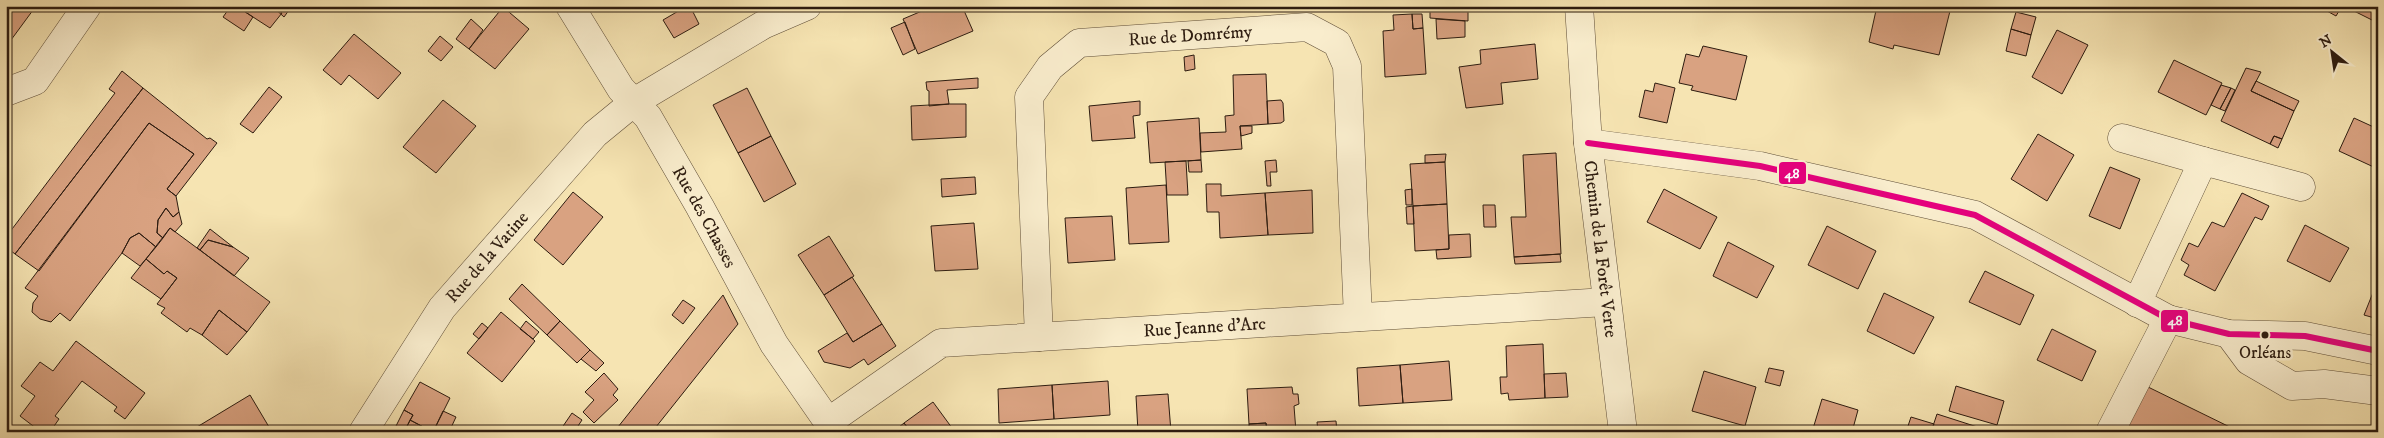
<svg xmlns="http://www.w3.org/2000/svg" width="2384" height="438" font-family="'IM FELL DW Pica',serif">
<rect width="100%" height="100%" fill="#f6e4b2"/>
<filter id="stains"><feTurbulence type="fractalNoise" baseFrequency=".004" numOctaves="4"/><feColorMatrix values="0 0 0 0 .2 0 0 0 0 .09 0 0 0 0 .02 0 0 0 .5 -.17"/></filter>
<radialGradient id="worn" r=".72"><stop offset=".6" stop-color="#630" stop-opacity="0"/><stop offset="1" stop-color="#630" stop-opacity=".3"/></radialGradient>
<path fill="#d9a281" stroke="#2d1c10" d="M6 6H36L11 40 6 37Z
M231 6H236L253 17 244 31 223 17Z
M236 6H272L282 13 270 28Z
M272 6H292L284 17Z
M687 6H690L699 24 674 38 663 20Z
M928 6H962L973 31 918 54 903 19 929 8Z
M1430 6H1468V21L1430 18Z
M1877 6H1932L1950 11 1939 55 1894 45 1893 49 1869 42Z
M2318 6H2342L2336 16Z
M2344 6H2378V19L2376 22Z
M503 7 529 29 495 69 469 49Z
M2016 12 2036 17 2031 35 2011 29Z
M1412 14H1422L1423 28 1413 29Z
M1412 14 1413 29 1423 28 1426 74 1385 77 1383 31 1394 30 1393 15Z
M471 19 483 30 469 49 456 39Z
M1436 19 1465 21V37L1437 39Z
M905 22 915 49 903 55 891 28Z
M2011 29 2031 35 2026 56 2006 51Z
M2057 30 2088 45 2062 94 2032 77Z
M354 34 401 73 378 99 349 75 341 85 323 70Z
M440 36 453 47 441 61 428 51Z
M1535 44 1538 79 1501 83 1503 104 1466 108 1459 67 1481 64 1480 50Z
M1703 46 1747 56 1736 100 1691 90 1693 86 1679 83 1686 54 1699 57Z
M1194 55 1195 69 1185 71 1184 57Z
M2174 60 2222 83 2206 115 2158 92Z
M2246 68 2261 72 2251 91 2294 111 2282 139 2274 136 2270 144 2221 121Z
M122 71 143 88 15 254 6 247V237L115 93 109 89Z
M1266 74 1268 124 1240 126 1242 149 1201 152 1200 133 1226 132 1225 116 1234 115 1233 75Z
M978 78V88L947 90 949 104 929 106V91L927 90 926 82Z
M2256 81 2299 101 2294 111 2251 91Z
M1655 83 1675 88 1667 123 1639 117 1645 90 1653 92Z
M2221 85 2231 88 2220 109 2211 105Z
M269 87 282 97 253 133 240 124Z
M143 88 207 139 210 138 217 143 176 196 167 189 194 154 149 123 39 271 15 254Z
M747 88 771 136 738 153 713 105Z
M2231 88 2235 90 2225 111 2220 109Z
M443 100 476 126 436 173 403 147Z
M1281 100 1283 103 1284 121 1281 123 1268 124 1267 101Z
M1140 101V115L1133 116 1135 138 1092 141 1089 106Z
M949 104H966V137L912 140 911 106Z
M1199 118 1201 160 1150 163 1147 122Z
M2354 118 2378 129V169L2339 151Z
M149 123 194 154 167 189 176 196 179 212 173 217 166 208 158 220 157 233 163 238 156 247 139 233 130 238 122 253 70 321 60 313 51 322 40 319 32 312 33 303 38 296 25 288Z
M1240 126H1252V133L1241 136Z
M2038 134 2074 155 2047 201 2011 179Z
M771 136 796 184 764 202 738 153Z
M2274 136 2282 139 2278 148 2270 144Z
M1556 153 1561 254 1514 257 1511 217H1526L1523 155Z
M1446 154 1445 162 1425 163V155Z
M1201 160 1202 172H1189L1188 161Z
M1276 160 1277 172H1270L1271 186H1267L1265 161Z
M1186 161 1188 195H1167L1165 162Z
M1445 162 1447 204 1413 206 1410 164Z
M2110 167 2140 179 2120 229 2089 216Z
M975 177 976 194 942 197 941 179Z
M1206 184H1221V196L1265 193 1268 235 1220 238 1219 212H1207Z
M1166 185 1169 242 1129 244 1126 188Z
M1412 189V205H1406L1405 190Z
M1664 189 1717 217 1700 249 1647 222Z
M1312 190 1313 233 1268 235 1265 193Z
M573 192 603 217 563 265 534 240Z
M2242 193 2269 206 2262 220 2255 217 2215 291 2184 275 2189 265 2181 260 2189 243 2198 247 2212 222 2224 227Z
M1447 204 1449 249 1415 251 1413 206Z
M1483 205H1495L1496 227H1484Z
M1413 206 1414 224H1407L1406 207Z
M166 208 173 217 179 212 182 224 175 232 170 228 163 238 157 233 158 220Z
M1112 216 1115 260 1068 263 1065 218Z
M974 223 978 269 935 271 931 226Z
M2305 225 2349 248 2330 282 2287 261Z
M1827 226 1876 251 1858 289 1808 265Z
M170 228 270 302 247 332 219 310 202 335 190 328 187 332 161 313 165 308 157 304 177 278 167 271 164 274 146 259Z
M210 229 233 247 208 240 200 250 197 248Z
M139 233 156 247 140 266 122 253 130 238Z
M1470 234 1471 257 1437 259 1436 250 1449 249V235Z
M829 236 854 276 824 295 798 255Z
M208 240 233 247 249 258 234 276 200 250Z
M1728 242 1774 266 1757 298 1713 276Z
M1560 254 1561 262 1515 264 1514 257Z
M146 259 164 274 167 271 177 278 161 299 131 278Z
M1985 271 2034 295 2020 325 1969 302Z
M852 277 882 324 853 342 824 295Z
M2378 280V319L2364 315Z
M522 284 560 321 547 335 509 299Z
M1884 293 1934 317 1914 354 1867 331Z
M723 295 738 324 652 432H614Z
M683 300 695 308 683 324 672 315Z
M219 310 247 332 227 355 202 335Z
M501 312 535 341 502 382 467 353Z
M526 321 539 332 533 339 520 329Z
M560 321 590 350 577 363 547 335Z
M482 323 488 328 479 339 473 334Z
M882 324 896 346 868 365 864 359 850 368 824 362 818 351 847 333 853 342Z
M2052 329 2096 351 2082 381 2037 360Z
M76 341 145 393 125 419 114 411 117 407 82 381 55 416 59 419 50 432H41L20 416 35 396 21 386 40 362 53 371Z
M1543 344 1545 398 1509 400 1508 393 1501 394 1500 377H1507L1506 346Z
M590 350 604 363 596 371 581 359Z
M1449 361 1452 400 1403 403 1400 365Z
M1400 365 1403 403 1359 406 1357 368Z
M1769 368 1784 371 1780 386 1765 382Z
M1704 371 1756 387 1745 426 1692 411Z
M604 373 618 389 613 395 618 400 594 423 583 412 594 400 585 392Z
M1566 373 1568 397 1545 398 1544 374Z
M1108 381 1110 415 1054 419 1052 385Z
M420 382 450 398 433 432 410 420 413 415 404 410Z
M1052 385 1054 419 999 423 998 389Z
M1956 386 2004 401 1997 425 1949 411Z
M2146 386 2240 432H2129L2124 429Z
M1292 387 1293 394H1298L1299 404 1294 406 1296 432H1267L1266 423 1249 424 1247 389Z
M1168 394 1171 432H1138L1136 396Z
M250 395 272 432H193L192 430Z
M1822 399 1858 410 1852 432H1812Z
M933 402 955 432H911L904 423Z
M404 410 413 415 404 432H393Z
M443 411 456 417 449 432H433Z
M572 413 582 420 574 432H559Z
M1937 414 1993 432H1931Z
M1911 417 1934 424 1931 432H1906Z
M410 420 433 432H404Z
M1336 421 1337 432H1318L1317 422Z
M904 423 911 432H893Z
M1266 423 1267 432H1249V424Z"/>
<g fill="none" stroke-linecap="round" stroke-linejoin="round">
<defs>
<g id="minor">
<path id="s1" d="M570 6 621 89 648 117 700 207 774 344 835 432"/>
<path id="s2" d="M1579 6 1588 143 1623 432"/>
<path d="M6 92 35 81 87 6"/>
<path d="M2122 138 2203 161"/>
<path d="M1588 143 1760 166 1975 215 2168 319 2229 334 2305 336 2378 351"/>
<path d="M2137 303 2203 161 2301 187"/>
<path d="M2229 334 2249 361 2292 386 2324 384 2378 391"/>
<path id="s3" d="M1039 337 1029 97 1050 67 1079 43 1307 27 1337 43 1347 66 1358 317"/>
<path id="s4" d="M828 422 941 343 1606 302"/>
<path id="s5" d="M363 432 442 308 595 134 634 102 763 25 807 6"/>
<path d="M2110 432 2168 319"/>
</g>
</defs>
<use href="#minor" stroke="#5f4e38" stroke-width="29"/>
<use href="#minor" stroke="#f9edcd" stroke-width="28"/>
<defs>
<path id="bus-1" d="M1588 143 1760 166 1975 215 2168 319 2229 334 2305 336 2378 351"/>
</defs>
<use href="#bus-1" stroke="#f9edcd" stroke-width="10"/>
<use href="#bus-1" stroke="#e5007d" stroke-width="6"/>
</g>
<circle fill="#2d1c10" stroke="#f9edcd" stroke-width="2" cx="2265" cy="335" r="4.5"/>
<g text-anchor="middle" stroke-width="5" stroke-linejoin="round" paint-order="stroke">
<g font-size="17" fill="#2d1c10" stroke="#f9edcd">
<text x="2265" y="358">Orléans</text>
</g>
<g font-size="18" fill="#2d1c10" stroke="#f9edcd">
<text dy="6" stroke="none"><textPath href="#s3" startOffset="426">Rue de Domrémy</textPath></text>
<text dy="6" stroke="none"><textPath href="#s1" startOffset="251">Rue des Chasses</textPath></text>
<text dy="6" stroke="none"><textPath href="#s2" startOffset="244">Chemin de la Forêt Verte</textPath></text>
<text dy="6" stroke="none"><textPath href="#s5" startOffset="215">Rue de la Vatine</textPath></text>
<text dy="6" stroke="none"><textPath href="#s4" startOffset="402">Rue Jeanne d'Arc</textPath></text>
</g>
</g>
<g stroke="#f9edcd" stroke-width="2">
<rect x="1778" y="161" width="29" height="24" rx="5" fill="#e5007d"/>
<rect x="2160" y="309" width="29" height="24" rx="5" fill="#e5007d"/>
</g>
<g font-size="14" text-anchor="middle" font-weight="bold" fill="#fff">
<text x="1792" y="178">48</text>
<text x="2175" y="325">48</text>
</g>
<rect width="2384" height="438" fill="none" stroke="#f6e4b2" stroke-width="25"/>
<rect x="8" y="8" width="2369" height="423" fill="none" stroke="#2d1c10" stroke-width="2.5"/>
<rect x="12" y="12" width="2359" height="413" fill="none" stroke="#2d1c10"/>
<g transform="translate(2332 52) rotate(330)" stroke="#f9edcd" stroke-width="4" paint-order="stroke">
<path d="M0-4L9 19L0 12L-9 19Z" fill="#2d1c10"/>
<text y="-8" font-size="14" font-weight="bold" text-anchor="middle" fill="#2d1c10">N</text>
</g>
<rect width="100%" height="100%" filter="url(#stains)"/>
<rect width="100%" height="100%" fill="url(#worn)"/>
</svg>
